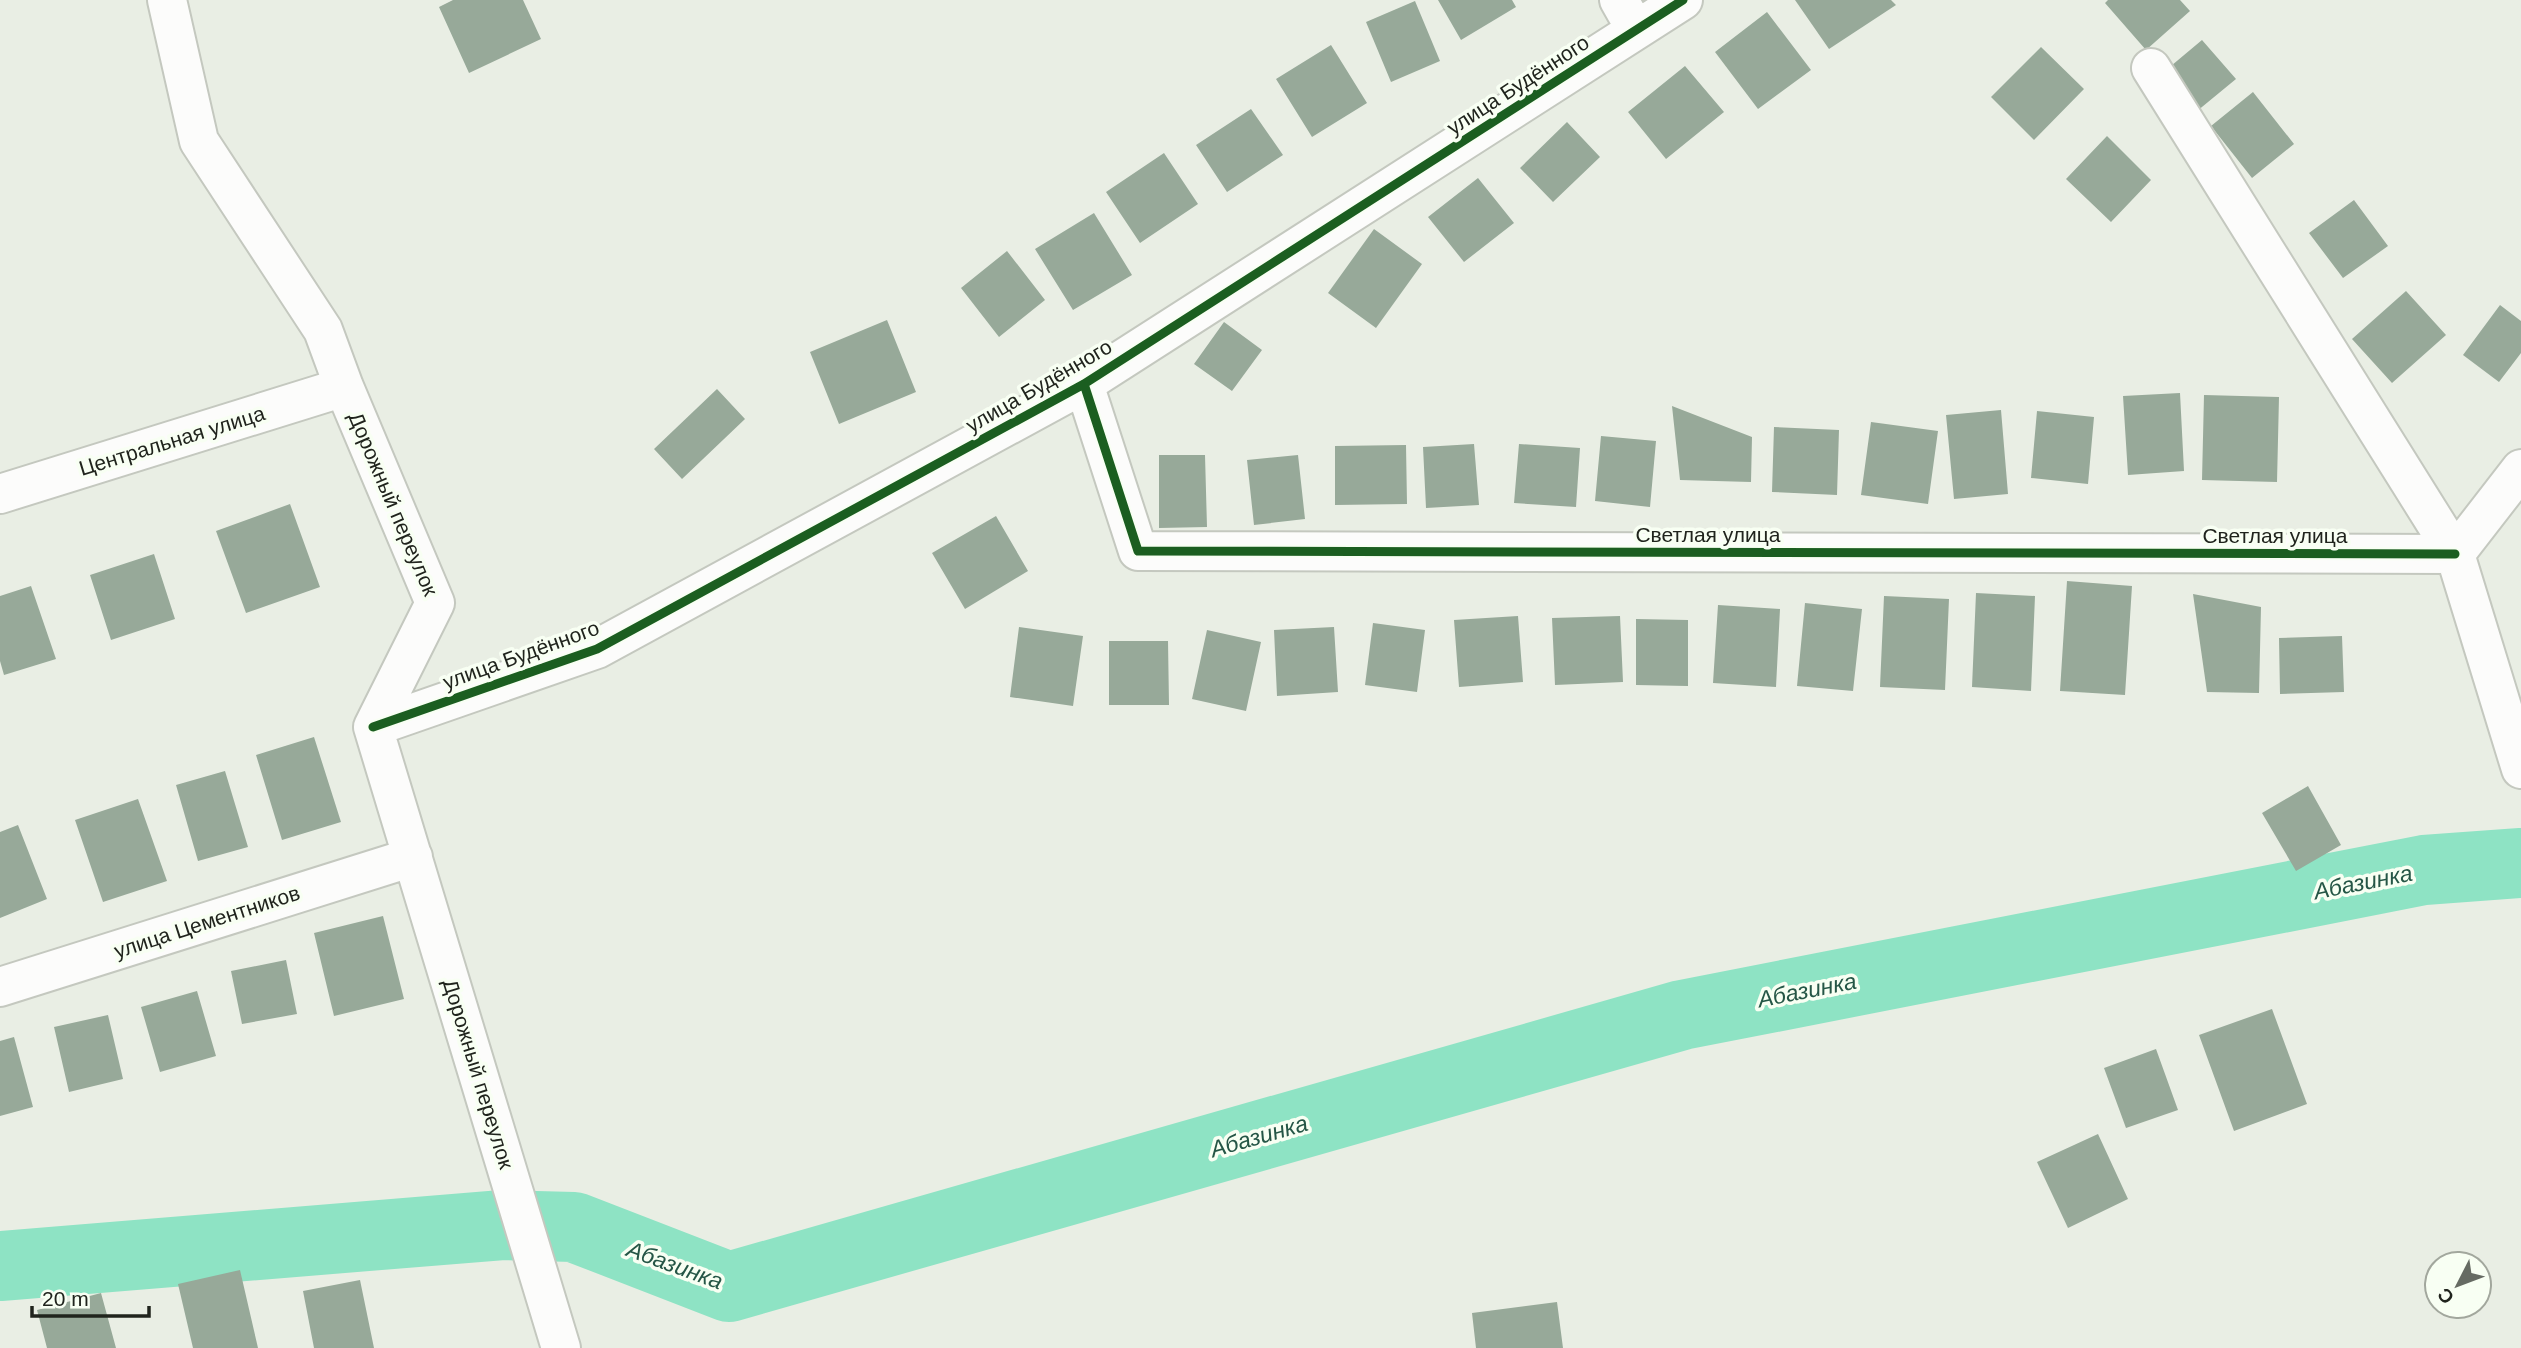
<svg xmlns="http://www.w3.org/2000/svg" width="2521" height="1348" font-family="Arial,sans-serif">
<rect width="100%" height="100%" fill="#e9eee4"/>
<g fill="none" stroke-linecap="round" stroke-linejoin="round">
<path stroke="#8ee3c4" stroke-width="70" d="M0 1266 503 1225 574 1227 729 1287 1682 1015 2424 870 2521 863"/>
</g>
<path fill="#97a999" d="M453 0H523L541 39 469 73 439 7Z
M1438 0H1512L1516 7 1461 40Z
M1795 0H1891L1896 5 1829 49Z
M2108 0H2180L2190 11 2146 50 2105 3Z
M1415 1 1440 61 1391 82 1366 22Z
M1767 12 1811 70 1758 109 1715 52Z
M2202 40 2236 79 2191 116 2159 76Z
M1331 45 1367 103 1312 137 1276 79Z
M2041 47 2084 89 2034 140 1991 97Z
M1685 66 1724 112 1666 159 1628 112Z
M2253 92 2294 144 2252 178 2211 126Z
M1251 109 1283 155 1227 192 1196 145Z
M1567 122 1600 157 1553 202 1520 168Z
M2107 136 2151 180 2111 222 2066 179Z
M1164 153 1198 204 1140 243 1106 192Z
M1478 178 1514 223 1464 262 1428 217Z
M2354 200 2388 246 2343 278 2309 233Z
M1094 213 1132 275 1073 310 1035 249Z
M1374 229 1422 264 1376 328 1328 293Z
M1007 251 1045 300 999 337 961 288Z
M2406 291 2446 335 2392 383 2352 339Z
M2500 305 2521 321V353L2499 382 2463 355Z
M887 320 916 392 839 424 810 352Z
M1224 322 1262 350 1232 391 1194 364Z
M717 389 745 419 682 479 654 449Z
M2180 393 2184 471 2128 475 2123 396Z
M2204 395 2279 397 2277 482 2202 480Z
M1672 406 1752 437 1751 482 1680 480Z
M2001 410 2008 494 1954 499 1946 415Z
M2037 411 2094 417 2088 484 2031 478Z
M1871 422 1938 431 1928 504 1861 495Z
M1774 427 1839 430 1837 495 1772 492Z
M1601 436 1656 441 1650 507 1595 501Z
M1474 444 1479 505 1426 508 1423 447Z
M1519 444 1580 448 1576 507 1514 503Z
M1406 445 1407 504 1335 505V446Z
M1159 455H1205L1207 527 1159 528Z
M1298 455 1305 519 1254 525 1247 460Z
M290 504 320 587 246 613 216 531Z
M996 516 1028 571 965 609 932 553Z
M154 554 175 619 111 640 90 575Z
M2067 581 2132 586 2125 695 2060 691Z
M31 586 56 659 4 675 0 661V596Z
M1976 593 2035 596 2031 691 1972 687Z
M2193 594 2261 607 2259 693 2207 692Z
M1884 596 1949 599 1945 690 1880 687Z
M1805 603 1862 609 1853 691 1797 686Z
M1718 605 1780 609 1776 687 1713 683Z
M1518 616 1523 682 1459 687 1454 620Z
M1620 616 1623 682 1555 685 1552 618Z
M1636 619 1688 620V686L1636 685Z
M1373 623 1425 630 1417 692 1365 685Z
M1019 627 1083 636 1073 706 1010 697Z
M1334 627 1338 692 1277 696 1274 630Z
M1207 630 1261 642 1246 711 1192 699Z
M2342 636 2344 692 2280 694 2279 638Z
M1109 641H1168L1169 705H1109Z
M314 737 341 822 282 840 256 755Z
M225 771 248 847 198 861 176 785Z
M2308 786 2341 845 2296 871 2262 813Z
M138 799 167 881 103 902 75 820Z
M18 825 47 899 0 918V832Z
M383 916 404 999 334 1016 314 933Z
M286 960 297 1014 242 1024 231 971Z
M197 991 216 1056 160 1072 141 1007Z
M2272 1009 2307 1104 2234 1131 2199 1035Z
M108 1015 123 1079 69 1092 54 1027Z
M14 1037 33 1107 0 1116V1041Z
M2156 1049 2178 1110 2126 1128 2104 1068Z
M2098 1134 2128 1199 2068 1228 2037 1162Z
M240 1270 258 1348H193L178 1284Z
M360 1280 374 1348H314L303 1291Z
M101 1293 116 1348H47L37 1310Z
M1557 1302 1563 1348H1476L1472 1313Z"/>
<g fill="none" stroke-linecap="round" stroke-linejoin="round">
<defs>
<path id="minor" d="M167 0 199 141 323 330 344 387 435 603 373 727 561 1348
M1619 0 1636 30
M2151 68 2455 554 2521 769
M1084 384 1138 551 2455 554
M0 494 344 387
M2455 554 2521 469
M373 727 597 649 1084 384 1683 0
M0 987 413 857"/>
</defs>
<use href="#minor" stroke="#c4c8bf" stroke-width="42"/>
<use href="#minor" stroke="#fcfcfb" stroke-width="38"/>
<defs>
<path id="cycleway" d="M1084 384 1138 551 2455 554
M373 727 597 649 1084 384 1683 0"/>
</defs>
<use href="#cycleway" stroke="#f8fff3" stroke-width="13"/>
<use href="#cycleway" stroke="#1b5e20" stroke-width="9"/>
</g>
<g text-anchor="middle" stroke-width="7" stroke-linejoin="round" paint-order="stroke">
<g font-size="21" fill="#20241d" stroke="#f8fff3">
<text transform="translate(1518 85) rotate(-33)" y="7">улица Будённого</text>
<text transform="translate(1039 386) rotate(-30)" y="7">улица Будённого</text>
<text transform="translate(172 441) rotate(-17)" y="7">Центральная улица</text>
<text transform="translate(393 504) rotate(67)" y="7">Дорожный переулок</text>
<text x="1708" y="542">Светлая улица</text>
<text x="2275" y="543">Светлая улица</text>
<text transform="translate(521 655) rotate(-20)" y="7">улица Будённого</text>
<text transform="translate(207 922) rotate(-18)" y="7">улица Цементников</text>
<text transform="translate(478 1074) rotate(73)" y="7">Дорожный переулок</text>
</g>
<g font-size="23" font-style="italic" fill="#255646" stroke="#f8fff3">
<text transform="translate(2363 882) rotate(-11)" y="8">Абазинка</text>
<text transform="translate(1807 990) rotate(-11)" y="8">Абазинка</text>
<text transform="translate(1259 1136) rotate(-16)" y="8">Абазинка</text>
<text transform="translate(675 1265) rotate(20)" y="8">Абазинка</text>
</g>
</g>
<g transform="translate(2458 1285) rotate(228)"><circle r="33" fill="#f8fff3" stroke="#a2a79d" stroke-width="2"/>
<path d="M0-5L12 26L0 18L-12 26Z" fill="#666b63"/>
<text y="-10" font-size="19" font-weight="bold" text-anchor="middle" fill="#20241d">С</text>
</g>
<path d="M32 1306v10h117v-10" fill="none" stroke="#20241d" stroke-width="3.5"/>
<text x="42" y="1306" font-size="21" fill="#20241d" stroke="#f8fff3" stroke-width="5" paint-order="stroke">20 m</text>
</svg>
